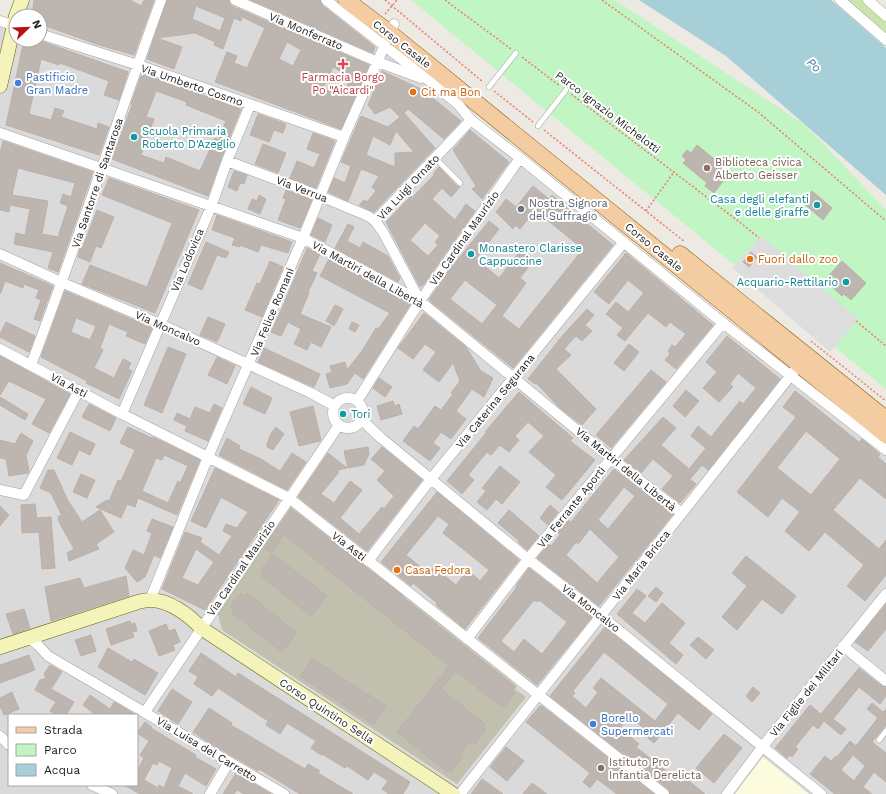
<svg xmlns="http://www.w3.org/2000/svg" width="886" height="794" font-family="'Work Sans',sans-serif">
<rect width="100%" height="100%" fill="#ede9e3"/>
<path fill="#dbdada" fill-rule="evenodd" d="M26 0H325L886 448V794H0V20L16 40H40V16H20ZM9 715H137V785H9Z"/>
<path fill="#fcfbdd" d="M763 757 809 794H735Z"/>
<path fill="#c1c0af" d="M291 507 517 686 515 689 526 697 457 784 222 630 217 610Z"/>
<path fill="#cbe4ac" d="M840 0H868L886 16V40Z"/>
<path fill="#c2f5c4" d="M411 0H615L805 125 886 210V389Z"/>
<path fill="#ddd" d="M761 236 858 319 830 352 733 268Z"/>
<path fill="#a6cfd8" d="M639 0H831L886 48V195L726 56Z"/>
<path fill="#bdb5b0" stroke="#beb0a7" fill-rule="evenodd" d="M34 0H130L141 6 144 0H154L134 55 99 45 40 24V16H32Z
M167 0H229L230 4 232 6 369 65 341 129 215 82 227 52 237 56 234 63 247 68 265 28 242 17 241 21 234 18 223 49 214 45 215 42 195 33 157 38 182 47 174 69 147 59ZM196 6 225 18 220 31 192 19ZM287 42 301 50 293 66 279 59ZM333 67 351 77 342 97 323 88Z
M251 0H320L322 5 375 47 373 53Z
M24 40H38L128 72 119 100 104 95 109 81 60 63 59 65 41 59 29 114 51 120 55 108 64 111 61 117 97 129 98 123 109 127 99 155 6 125Z
M382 71 423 90 461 121 444 139 408 109 404 113 435 148 374 212 359 205 364 200 367 202 376 191 372 187 379 176 361 169 348 201 328 192 334 178 345 183 351 166 341 162 361 116 388 127 400 117 390 107 375 114 368 105ZM396 131 414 152 395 153V167L366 155 373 136 390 145Z
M144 74 241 109 221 159 208 196 112 159 132 105 131 104 141 76 143 77ZM156 91 187 102 186 105 226 121 219 140 215 138 200 171 166 157 164 163 141 155 154 119 146 117Z
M258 114 286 124 283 133 274 130 269 142 250 135Z
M470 130 509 162 482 199 472 189 476 186 453 150Z
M313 133 335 141 316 188 290 178 297 161 314 168 320 154 307 149Z
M3 141 93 172 58 272 48 268 53 252 14 244 16 233 25 235 30 209 10 205 9 212 0 210V154ZM18 168 75 183 71 197 63 194 60 203 68 206 58 237 42 234 48 201 12 195Z
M263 144 286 153 278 173 255 164Z
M697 145 730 172 714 193 705 186 707 183 683 163 686 160 682 156 687 150 691 153Z
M439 167 457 186 460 187 451 197 442 188 432 199 455 220 466 204 475 211 423 285 420 287 386 222 411 196 412 198 434 175 433 174ZM425 223 440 236 435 242 438 245 428 256 410 240Z
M234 171 247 175 244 184 240 183 237 191 228 187Z
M109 178 199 210 155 313 82 284 90 265 147 287 172 223 102 195Z
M533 186 549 199 552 195 613 245 513 368 429 300 451 268 489 221 499 229 476 259 499 278 521 250 534 260 520 278 526 283 502 316 519 329 583 249 535 210 520 229 515 225 513 229 496 212 506 199 516 207ZM465 280 497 305 482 324 450 299Z
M286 190 312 200 300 228 278 220 286 199 283 198Z
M812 191 832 208 823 220 802 202Z
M259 195 266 199 260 214 248 209 252 199 257 201Z
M97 210 114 217 101 248 96 246 90 262 78 257 80 249H82Z
M217 215 292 242 288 253 261 245 258 252 240 245V247L232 245 235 238 212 230Z
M318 218 332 225 325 242 311 235Z
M348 224 354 227 347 241 360 248 363 242 388 256 400 278 398 282 335 248Z
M206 242 229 252 226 258 217 255 202 290 188 284Z
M307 248 320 254 312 271 317 273 308 292 309 293 300 314 331 327 321 347 311 342 307 350 294 344 301 329 288 322 281 336 271 332 283 306Z
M751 252 757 257 749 267 743 262Z
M626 253 713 325 676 369 665 360 670 354 668 351 672 345 675 347 686 334 670 322 666 327 648 313 625 341 617 335 623 328 606 314 616 302 628 312 644 293 628 280 609 304 594 292Z
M329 259 411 303 363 379 355 373 347 384 330 388 326 374 332 372 330 366 345 362 347 370 362 351 376 328 378 329 390 313 320 276Z
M270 261 283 267 262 317 245 310 257 283 260 284Z
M842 261 866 283 851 300 844 294 842 296 825 280Z
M0 263 53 286 40 321 34 319 41 300 36 298 39 290 24 284 23 288 5 281 1 293H0Z
M65 291 152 328 145 344 126 336 128 332 109 324 100 348 103 350 94 368 114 378 123 359 131 363 128 369 132 371 119 399 86 383 87 381 41 357ZM76 318 96 326 90 340 71 332Z
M335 305 343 309 334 326 326 321Z
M587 309 594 315 585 325 592 331 582 341 576 336 564 349 571 355 556 369 596 409 582 425 560 408 536 383 535 384 528 379 563 335Z
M424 313 466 347 481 371 493 378 484 397 472 389 456 411 466 419 451 439 441 432 433 443 440 448 430 461 403 441 414 426 418 429 435 406 441 410 453 394 451 393 460 381 453 363 439 382 423 370 436 352 425 344 413 359 398 348Z
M208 317 225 324 217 342 200 335Z
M6 322 35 336 29 352 0 337V334Z
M352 322 359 325 355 332 349 329Z
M727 336 780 379 708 470 702 465 690 479 696 484 680 503 662 489 673 476 653 459 641 473 624 460 663 417 676 428 661 445 689 469 706 448 691 436 698 426 711 437 740 401 743 404 756 388 738 373 730 384 733 387 719 402 703 388 717 372 706 362Z
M629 344 639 352 624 371 614 363Z
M168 347 186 354 162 413 144 405Z
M264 348 320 374 314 387 258 362Z
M0 356 70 394 49 433 32 424 46 399 9 381 0 395Z
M217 357 235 366 227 384 208 375Z
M651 370 666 382 611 448 596 435Z
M379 378 392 387 385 397 373 388Z
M251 387 272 398 265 414 243 404Z
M686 390 699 401 685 417 673 406Z
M795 391 859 442 862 439 880 454 878 457 886 464V499L860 478 833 510 879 549 886 540V575L865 601 847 586 864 565 825 532 809 551 785 531 800 512 782 498 768 517 737 492 796 417 783 407ZM806 431 840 459 811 495 777 468Z
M519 392 573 438 570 441 595 460 562 500 546 487 556 475 529 452 544 436 528 422 515 436 519 440 509 452 500 445 491 455 487 452 468 475 474 480 462 494 447 481 486 433 485 432Z
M0 397 28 414 25 420 0 405Z
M393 401 395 406 399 404 402 414 381 420 377 406Z
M89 404 116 418 110 431 82 417Z
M214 404 222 408 208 441 185 431 187 426 174 420 177 413 190 419 195 407 210 413Z
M313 406 321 440 320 441 299 446 290 412Z
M128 427 152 438 153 437 200 460 177 515 138 498 135 507 127 504 121 518 96 507 107 500 109 501 118 480 121 481 135 450 120 443ZM164 455 188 466 180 483 178 481 168 503 142 491 156 458 162 460Z
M276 427 284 434 273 450 267 447V444L271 433Z
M70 432 95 444 90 455 79 450 72 465 57 458Z
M21 433 33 441 26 455 29 471 28 473 9 476 6 459 0 458V440L15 444Z
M227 438 240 446 239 449 261 459 280 471 292 453 306 462 287 490 219 455Z
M368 447 369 454 364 465 348 468 344 451Z
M382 447 422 480 367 551 298 497 328 453 347 468 337 470 339 472 321 494 334 503 350 481 362 490 340 518 359 534 382 507 384 509 394 496 377 480 385 471 371 459Z
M500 466 520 482 502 504 496 499 487 510 477 502 486 491 482 488Z
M215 468 279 500 205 610 162 589 185 532 202 538 200 542 219 555 232 536 223 531 226 524 237 528 248 512 221 497 206 528 191 521ZM196 549 214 562 198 585 182 578Z
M614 469 673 514 599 606 537 558 549 544 551 546 560 535 558 533 568 520 571 522ZM624 487 635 496 608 529 598 520ZM590 529 619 557 597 583 566 555 576 542 578 544Z
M48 470H54L69 503V502L82 522 100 510 114 532 96 544 99 549 69 561 67 553 74 549 59 522 58 516H62L51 493 40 488Z
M81 474 95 480 87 498 73 492Z
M437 492 519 560 465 629 436 605 437 603 413 583 411 586 381 562ZM438 516 449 524 443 533 489 570 480 581 468 570 456 585 439 571 438 573 432 568 428 573 406 555Z
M35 504 37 518 51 517 55 568 42 569 39 532 22 533 21 505Z
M550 505 558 512 548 525 540 518Z
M0 506 9 515 0 526Z
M291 509 403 596 402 597 515 687 512 690 515 693 504 707 501 704 500 706 456 671 441 689 485 724 483 727 486 730 475 744 472 741 470 743 469 742 459 756 463 758 451 772 449 770 447 772 397 732 449 666 284 535 271 553 264 548Z
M509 510 539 536 527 550 518 542 519 541 498 523Z
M152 519 173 527 160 558 154 555 145 577 137 582 125 568 133 550 144 555 152 533 147 531Z
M273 554 327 596 311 616 261 576 263 573 260 571Z
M746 556 796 596 782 614 762 599 737 630 722 617 747 586 732 573Z
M529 568 592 617 537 685 478 638 517 587 516 586ZM534 600 537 602 539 600 567 622 542 654 524 639 514 652 501 641Z
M126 576 129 596 51 621 45 587 80 578 84 588Z
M656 587 663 593 656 602 648 596Z
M637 589 646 596 632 613 645 623 662 603 685 623 669 643 683 655 676 664 617 614Z
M241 593 244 596 247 593 297 633 282 652 232 613 234 610 230 607Z
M886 604V629L868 651 855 642Z
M24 609 30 628 13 634 6 614Z
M130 621 131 624 135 623 137 631 132 632 134 637 111 645 106 629Z
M166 624 169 631 175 629 180 642 173 645 175 650 159 656 149 631Z
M605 627 712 714 699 730 678 713 654 743 643 734 646 730 629 716 620 728 639 744 636 747 681 783 685 778 705 794H670L668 789 550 696ZM604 652 668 704 655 721 601 678 593 688 598 692 586 708 572 696 575 693 573 691Z
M91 635 96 651 81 656 75 640Z
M698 637 714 650 706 659 690 645Z
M108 648 132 662 134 659 158 673 145 695 98 667Z
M201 653 236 677 238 673 410 782 403 794H389L382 789 388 781 374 772 368 780 347 766 345 768 322 754 321 755 311 748 316 741 287 723 280 734 266 725 268 721 218 688 212 696 194 684 198 677 189 671Z
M29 655 35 670 0 683V665Z
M312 658 386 706 374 725 300 676Z
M50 665 62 672 51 689 74 702 66 715H56L50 711 56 702 35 690 40 680 46 678 44 674Z
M859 668 882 686 886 687V696L880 704 859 687 833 719 846 729 841 735 824 721 818 729 813 725 795 747 798 749 792 757 790 755 787 758 775 748 810 705 821 714Z
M753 687 760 693 752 702 746 696Z
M172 689 192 702 178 724 158 711Z
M12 692 19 709 4 715 0 706V698Z
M90 695 110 709 114 702 136 715H96L83 705Z
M872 703 883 712 886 709V725L872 742 886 753V782L874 772 863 787 872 794H835L810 774 825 756 831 761 836 756 837 757 850 741 856 746 878 718 867 709ZM853 755 865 766 854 781 841 770Z
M540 706H542L654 794H617L597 779 590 788 583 782 590 773 526 722Z
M209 708 232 723 231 725 305 769 308 764 320 771 318 773 353 794H300L259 769 258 771 208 742 193 732Z
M145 722 152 727 151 728 196 755 195 757 216 769 206 786 185 773 178 786 193 794H140L124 785H137V771L144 758 140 755 149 741 137 733ZM159 761 172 768 164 788 159 785 158 788 144 780 153 763 157 765Z
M724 734 742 748 714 783 696 768Z
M506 747 524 761 507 781 490 767Z
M236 773 271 794H244L237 790 234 794H223Z
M482 779 503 794H471Z
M532 783 547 794H523Z"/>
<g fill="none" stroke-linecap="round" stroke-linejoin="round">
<defs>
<path id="lane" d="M489 87 516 53
M538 126 566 90
M435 158 460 183
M879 740 886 731"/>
<path id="street" d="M235 0 378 62 421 78
M326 0 431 82 458 104 471 120 520 158 723 323 886 450
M840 0 886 40
M868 0 886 16
M0 21 16 26
M40 34 138 65 344 137
M0 133 303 238 420 301 611 458 682 513
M227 161 320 196 368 216 375 221 383 232 420 301
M375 221 471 120
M0 254 63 283 160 324 311 393 335 406
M0 349 122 414 289 498 664 794
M31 365C77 244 117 121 161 0
M333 413a15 15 0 1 1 30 0a15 15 0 1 1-30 0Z
M357 401 420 301 520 158
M122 414 211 207 227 161 250 105
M362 420 381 438 528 559 601 616 821 794
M0 490 24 495 79 390
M368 561 431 479 624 242
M150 600 208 457 303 238 344 137 394 24
M29 638 38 645 48 656 284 794
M467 639 528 559 723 323
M843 646 886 681
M145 712 339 425
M0 736 9 745
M92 785 112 794
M210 794 229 762
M460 794 795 370
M727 794 763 746 886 594"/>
<path id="secondary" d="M16 16 22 0
M0 86 16 16
M0 647 138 602C142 601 146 600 150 600 169 600 189 615 201 628L453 794"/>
<path id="primary" d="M346 0 390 33 886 435
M680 254 886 419"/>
</defs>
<use href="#lane" stroke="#a1a1a1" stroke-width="6"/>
<use href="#street" stroke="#a1a1a1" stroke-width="11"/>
<use href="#secondary" stroke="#666b0d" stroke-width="15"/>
<use href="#primary" stroke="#8a590b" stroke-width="17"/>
<path stroke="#ef7872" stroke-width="1.5" stroke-dasharray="2 2" stroke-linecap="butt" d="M385 0 483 82
M445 0 511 49
M602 0 758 112 886 221
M385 14 397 0
M522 57 560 86
M494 91 533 122
M571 94 742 224 759 238
M544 130 685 242
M646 211 674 172
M856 321 886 346
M811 341 886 401"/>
<use href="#lane" stroke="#fff" stroke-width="5"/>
<use href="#street" stroke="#fff" stroke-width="10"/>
<use href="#secondary" stroke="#f4f4ba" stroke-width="14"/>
<use href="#primary" stroke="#f4cca1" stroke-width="16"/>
</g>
<path fill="#e0444e" stroke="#fff" stroke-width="1.5" d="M341 58h4v4h4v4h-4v4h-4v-4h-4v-4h4z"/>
<g fill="#3f7fe0" stroke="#fff" stroke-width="1.5">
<circle cx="18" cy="83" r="4"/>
<circle cx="593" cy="724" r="4"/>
</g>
<g fill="#e8710a" stroke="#fff" stroke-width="1.5">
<circle cx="413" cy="92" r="4"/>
<circle cx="750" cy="259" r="4"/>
<circle cx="397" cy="570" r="4"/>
</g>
<g fill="#0f9aa8" stroke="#fff" stroke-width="1.5">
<circle cx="134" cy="137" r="4"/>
<circle cx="817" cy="205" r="4"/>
<circle cx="471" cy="254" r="4"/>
<circle cx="846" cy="282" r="4"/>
<circle cx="343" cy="414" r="4"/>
</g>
<g fill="#8d6e63" stroke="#fff" stroke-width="1.5">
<circle cx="707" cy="168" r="4"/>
<circle cx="601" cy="768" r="4"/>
</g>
<circle fill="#6b7280" stroke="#fff" stroke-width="1.5" cx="521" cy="209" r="4"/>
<g text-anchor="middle" stroke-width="4" stroke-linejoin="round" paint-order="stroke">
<g font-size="11" fill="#1d1d1d" stroke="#fff">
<text transform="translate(306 31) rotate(23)" y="4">Via Monferrato</text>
<text transform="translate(402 44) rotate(38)" y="4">Corso Casale</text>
<text transform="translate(192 85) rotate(19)" y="4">Via Umberto Cosmo</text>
<text transform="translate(608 112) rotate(37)" y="4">Parco Ignazio Michelotti</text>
<text transform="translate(97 183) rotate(-71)" y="4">Via Santorre di Santarosa</text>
<text transform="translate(408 187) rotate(-47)" y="4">Via Luigi Ornato</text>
<text transform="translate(302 189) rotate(21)" y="4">Via Verrua</text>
<text transform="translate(464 238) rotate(-55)" y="4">Via Cardinal Maurizio</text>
<text transform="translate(654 247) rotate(39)" y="4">Corso Casale</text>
<text transform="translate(187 260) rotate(-67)" y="4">Via Lodovica</text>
<text transform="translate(368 274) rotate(29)" y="4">Via Martiri della Libertà</text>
<text transform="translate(272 312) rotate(-67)" y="4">Via Felice Romani</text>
<text transform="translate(168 328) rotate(24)" y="4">Via Moncalvo</text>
<text transform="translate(69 385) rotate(28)" y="4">Via Asti</text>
<text transform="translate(495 401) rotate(-51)" y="4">Via Caterina Segurana</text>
<text transform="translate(626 469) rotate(39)" y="4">Via Martiri della Libertà</text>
<text transform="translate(571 507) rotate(-51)" y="4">Via Ferrante Aporti</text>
<text transform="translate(349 546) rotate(38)" y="4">Via Asti</text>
<text transform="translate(641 565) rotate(-52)" y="4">Via Maria Bricca</text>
<text transform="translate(241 568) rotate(-56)" y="4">Via Cardinal Maurizio</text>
<text transform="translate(591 608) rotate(38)" y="4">Via Moncalvo</text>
<text transform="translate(806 693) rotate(-51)" y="4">Via Figlie dei Militari</text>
<text transform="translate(327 711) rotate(33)" y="4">Corso Quintino Sella</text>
<text transform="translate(207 749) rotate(31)" y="4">Via Luisa del Carretto</text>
</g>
<g font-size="11" fill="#366cbe" stroke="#fff" text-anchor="start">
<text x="26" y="81">Pastificio<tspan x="26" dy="13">Gran Madre</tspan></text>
<text x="601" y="722">Borello<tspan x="601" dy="13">Supermercati</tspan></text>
</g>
<g font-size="11" fill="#be3a42" stroke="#fff">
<text x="343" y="81">Farmacia Borgo<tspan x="343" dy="13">Po "Aicardi"</tspan></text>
</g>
<g font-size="11" fill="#c56008" stroke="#fff" text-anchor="start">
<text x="421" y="96">Cit ma Bon</text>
<text x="758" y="263">Fuori dallo zoo</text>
<text x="405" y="574">Casa Fedora</text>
</g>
<g font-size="11" fill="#0d838f" stroke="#fff" text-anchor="start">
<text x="142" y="135">Scuola Primaria<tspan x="142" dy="13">Roberto D'Azeglio</tspan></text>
<text x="809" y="203" text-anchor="end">Casa degli elefanti<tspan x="809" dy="13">e delle giraffe</tspan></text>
<text x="479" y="252">Monastero Clarisse<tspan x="479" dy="13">Cappuccine</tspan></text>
<text x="838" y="286" text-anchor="end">Acquario-Rettilario</text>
<text x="351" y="418">Tori</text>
</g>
<g font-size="11" fill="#785e54" stroke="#fff" text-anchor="start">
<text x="715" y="166">Biblioteca civica<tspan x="715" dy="13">Alberto Geisser</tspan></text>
<text x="609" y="766">Istituto Pro<tspan x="609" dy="13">Infantia Derelicta</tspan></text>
</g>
<g font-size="11" fill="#5b616d" stroke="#fff" text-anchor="start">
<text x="529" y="207">Nostra Signora<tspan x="529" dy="13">del Suffragio</tspan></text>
</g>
<g font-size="12" font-style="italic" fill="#4e7a9e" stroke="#fff">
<text transform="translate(814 65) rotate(44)" y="4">Po</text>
</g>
</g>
<rect x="8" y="714" width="130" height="72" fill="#ffffff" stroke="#a5a5a5"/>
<rect x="16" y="727" width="20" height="6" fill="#f4cca1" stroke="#a5a5a5"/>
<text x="44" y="734" font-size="12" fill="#1d1d1d">Strada</text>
<rect x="16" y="744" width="20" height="12" fill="#c2f5c4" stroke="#a5a5a5"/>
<text x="44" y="754" font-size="12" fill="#1d1d1d">Parco</text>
<rect x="16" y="764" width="20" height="12" fill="#a6cfd8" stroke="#a5a5a5"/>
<text x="44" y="774" font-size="12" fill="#1d1d1d">Acqua</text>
<g transform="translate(28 28) rotate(67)"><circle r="19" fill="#ffffff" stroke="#a5a5a5"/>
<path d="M0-3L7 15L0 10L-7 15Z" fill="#bb0f18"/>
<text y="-6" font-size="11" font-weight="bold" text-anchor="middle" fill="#1d1d1d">N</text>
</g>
</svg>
